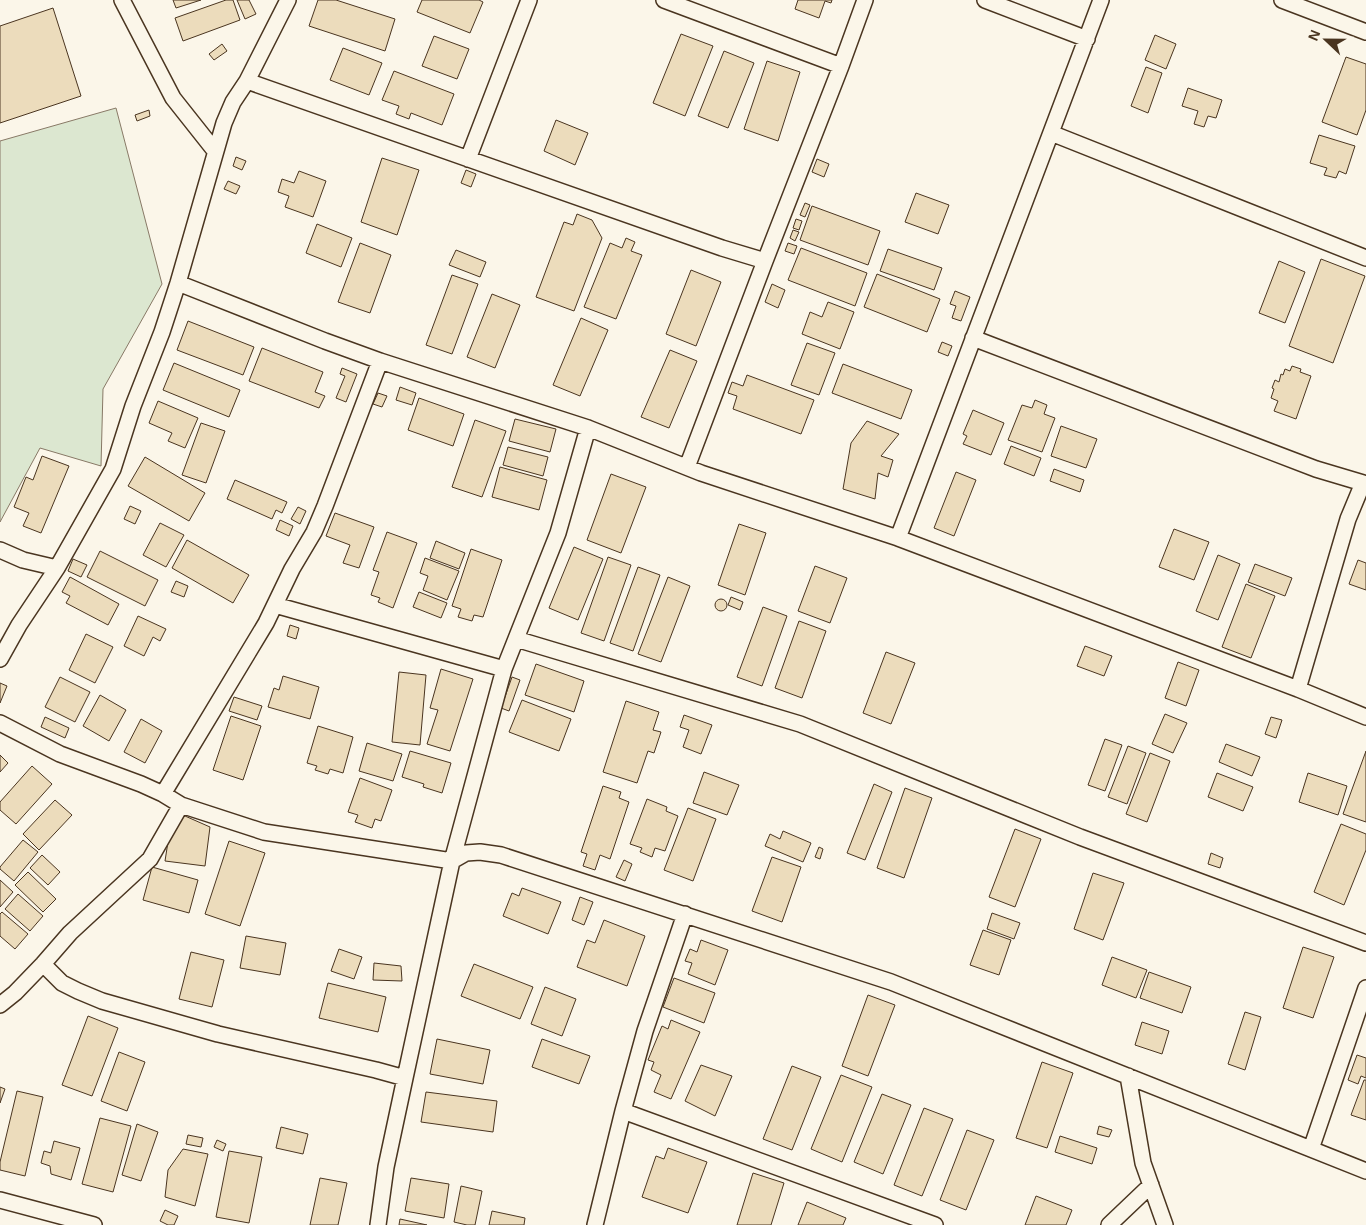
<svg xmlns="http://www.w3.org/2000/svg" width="1366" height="1225" font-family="Arial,sans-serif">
<rect width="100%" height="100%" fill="#fbf6e9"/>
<path fill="#dce7d0" stroke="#887966" d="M116 108 162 284 103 389 101 466 40 448 0 522V141Z"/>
<path fill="#ecdcbc" stroke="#4a3520" d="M173 0H201L176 8Z
M226 0H233L240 20 183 41 175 18Z
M237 0H249L256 14 245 19Z
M318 0H336L395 19 385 51 309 26Z
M422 0H479L483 2 470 33 417 12Z
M798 0H832L831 3 825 1 819 18 795 9Z
M53 8 81 96 0 123V26Z
M681 34 713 46 685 116 653 103Z
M1155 35 1176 44 1166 69 1145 60Z
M434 36 469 49 457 79 422 66Z
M222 44 227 51 214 60 209 54Z
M343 48 382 63 369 95 330 80Z
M724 51 754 63 728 128 698 116Z
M1346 57 1366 64V110L1357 135 1322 122Z
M767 61 800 72 778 141 744 129Z
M1146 67 1162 73 1148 113 1131 106Z
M394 71 454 94 442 125 411 113 409 119 396 114 399 106 382 100Z
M1188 88 1222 100 1216 118 1208 116 1204 127 1194 124 1198 111 1182 106Z
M149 110 150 116 137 121 135 115Z
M556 120 588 133 575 165 544 151Z
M1319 135 1355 146 1346 174 1339 171 1336 178 1324 175 1327 168 1310 163Z
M236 157 246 161 242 170 233 166Z
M382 158 419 170 397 235 361 222Z
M817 159 829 164 824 177 812 172Z
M466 170 476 174 471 187 461 183Z
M299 171 326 181 313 217 285 207 289 196 278 192 282 179 294 183Z
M228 181 240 186 236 194 224 189Z
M916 193 949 205 938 234 905 222Z
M805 203 810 205 805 217 800 215Z
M812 206 880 231 868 265 800 240Z
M577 214 592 220 602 238 574 311 536 297 564 222 573 225Z
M796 219 802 221 799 230 793 228Z
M317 224 352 238 341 267 306 253Z
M793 230 799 232 795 241 790 238Z
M626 238 635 242 631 251 642 255 616 319 584 307 610 243 622 248Z
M360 243 391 255 370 313 338 302Z
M788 243 797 246 794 254 785 251Z
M801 248 867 273 855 306 788 280Z
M888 249 942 268 934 290 880 271Z
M456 250 486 262 480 277 449 265Z
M1321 259 1365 276 1333 363 1289 346Z
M1279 261 1305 272 1285 323 1259 313Z
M691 270 721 282 696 346 666 334Z
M877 274 940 299 927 332 864 307Z
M452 275 478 284 452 354 426 345Z
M772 284 785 290 778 308 765 302Z
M955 291 970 297 961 321 952 318 956 306 950 304Z
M492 294 520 305 495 368 467 357Z
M828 302 854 312 840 349 802 334 810 312 822 317Z
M581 318 608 330 580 396 553 385Z
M188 321 254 347 243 375 177 350Z
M942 342 952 346 948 356 938 352Z
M807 343 835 353 819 395 791 385Z
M262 348 323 372 315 392 325 396 319 408 249 381Z
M670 350 697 361 669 428 641 417Z
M174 363 240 390 229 417 163 390Z
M843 364 912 390 901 419 832 393Z
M1292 366 1301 369 1300 372 1311 376 1296 419 1274 411 1278 401 1271 398 1274 389 1272 388 1275 380 1279 382 1281 374 1283 375 1285 369 1290 371Z
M342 368 357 374 346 402 336 398 345 376 340 374Z
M747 375 814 400 801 434 733 409 737 396 728 393 732 382 743 386Z
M400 387 416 393 412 405 396 400Z
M378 393 387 396 382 407 373 404Z
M419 398 464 414 453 446 408 430Z
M1035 400 1047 405 1044 414 1055 418 1042 452 1008 440 1022 405 1032 408Z
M158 401 198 418 185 448 168 441 172 433 149 423Z
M973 410 1004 423 991 455 963 444 967 436 963 434Z
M515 419 556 429 550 452 509 441Z
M475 420 506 431 482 497 452 487Z
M867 421 899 434 881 456 893 460 888 477 878 473 875 499 843 489 851 443Z
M201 423 225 431 206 483 182 475Z
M1061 426 1097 439 1086 468 1051 456Z
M1011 446 1041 458 1034 476 1004 464Z
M508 447 548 457 543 476 503 465Z
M42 456 69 466 41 533 23 526 29 513 14 507 26 477 33 480Z
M145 457 205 493 189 521 128 486Z
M500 467 547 480 539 510 492 497Z
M1054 469 1084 480 1080 492 1050 481Z
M956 472 976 480 954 536 934 528Z
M611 474 646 487 621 553 587 540Z
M235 480 287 502 282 513 276 510 272 519 227 499Z
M130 506 141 511 135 524 124 519Z
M298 507 306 511 300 524 291 519Z
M335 513 374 527 359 568 343 563 350 545 326 536Z
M280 520 293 526 289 536 276 530Z
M160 523 184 535 166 567 143 555Z
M739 524 766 533 745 595 718 585Z
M1174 529 1209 542 1194 580 1159 567Z
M387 532 417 543 393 608 378 602 380 598 371 595 379 572 373 570Z
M187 540 249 575 233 603 172 568Z
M436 541 465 553 459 569 430 558Z
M574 547 603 559 578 620 549 608Z
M471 549 502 560 483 617 474 615 472 621 458 617 461 609 452 606Z
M100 551 158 580 145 606 87 577Z
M1218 555 1240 564 1218 620 1196 611Z
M608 557 631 565 604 641 581 633Z
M425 558 459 571 447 600 423 590 428 576 420 573Z
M73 559 87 565 81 577 68 571Z
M1358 560 1366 563V590L1349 584Z
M1255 564 1292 578 1285 596 1248 582Z
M815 566 847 578 830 623 798 611Z
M638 567 660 575 633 651 610 643Z
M70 577 119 604 108 625 66 603 70 596 62 592Z
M668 577 690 586 661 662 638 654Z
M176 581 188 586 184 597 171 592Z
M1246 584 1275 596 1251 658 1222 647Z
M419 592 447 603 441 618 413 607Z
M731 597 743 602 740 610 728 605Z
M715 605a6 6 0 1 1 12 0a6 6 0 1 1-12 0Z
M763 607 787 616 762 686 737 677Z
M138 616 166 629 160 641 153 637 144 656 124 646Z
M799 621 826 631 802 698 775 688Z
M290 625 299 628 296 639 287 636Z
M86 634 113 647 95 683 69 670Z
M1085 646 1112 656 1104 676 1077 666Z
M886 652 915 663 891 724 863 713Z
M1178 662 1199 670 1186 706 1165 698Z
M536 664 584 681 574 712 525 695Z
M441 669 473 679 450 751 427 744 438 710 430 708Z
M399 672 426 675 420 745 392 742Z
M283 676 319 687 310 719 268 707 274 688 279 690Z
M60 677 90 692 75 722 45 707Z
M512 677 520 680 509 711 501 708Z
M0 683 7 686 0 703Z
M100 695 126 710 109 741 83 726Z
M234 697 262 706 257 720 229 711Z
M522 700 571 719 559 751 509 732Z
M626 701 659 712 653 730 661 732 654 753 648 751 637 783 603 772Z
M1165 714 1187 723 1173 753 1152 744Z
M684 715 712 725 701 754 683 747 689 730 680 727Z
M231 716 261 726 243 780 213 770Z
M45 717 69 728 65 738 41 727Z
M1271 717 1282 720 1276 738 1265 734Z
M141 719 162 731 145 763 124 752Z
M318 726 353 737 343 773 330 769 328 774 315 770 317 766 307 763Z
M1105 739 1122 745 1105 791 1088 785Z
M367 743 402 754 393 781 359 771Z
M1226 744 1260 757 1252 776 1219 762Z
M1128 746 1146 753 1127 804 1108 797Z
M410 751 451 763 442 793 423 787 424 784 402 777Z
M1366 751V822L1343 814Z
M1150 753 1170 761 1147 822 1126 814Z
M0 755 8 763 0 772Z
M32 766 52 784 16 824 0 810V802Z
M704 772 739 785 727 815 693 803Z
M1217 773 1253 787 1243 811 1208 797Z
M1308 773 1347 786 1338 815 1299 802Z
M360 778 392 790 381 821 375 819 372 828 355 822 358 815 348 812Z
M874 784 892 792 865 860 847 853Z
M603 786 621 792 619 798 629 802 610 859 600 855 595 870 583 866 587 854 581 852Z
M905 788 932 798 904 878 877 868Z
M647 799 667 807 666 811 678 816 665 851 655 848 652 857 640 852 642 848 630 844Z
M55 800 72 815 39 850 23 834Z
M688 808 716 819 693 881 664 870Z
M185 816 210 827 205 866 165 861 170 829Z
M1341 824 1366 834V850L1344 905 1314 892Z
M1015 829 1041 839 1015 907 989 897Z
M783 831 811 843 803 862 765 846 770 834 780 839Z
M23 840 38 852 14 881 0 869V867Z
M229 841 265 853 240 926 205 914Z
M819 847 823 849 820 859 815 857Z
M1211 853 1223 858 1220 868 1208 864Z
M42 855 60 872 48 885 30 868Z
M772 857 801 867 782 922 752 911Z
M624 860 632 864 625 881 616 877Z
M152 867 198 880 189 913 143 900Z
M28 872 56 899 43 912 15 885Z
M1093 873 1124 883 1103 940 1074 929Z
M0 880 13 892 0 907Z
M522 888 561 902 548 934 503 916 512 893 519 896Z
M18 894 43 916 30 931 5 909Z
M580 897 593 902 584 925 572 920Z
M2 912 28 934 15 949 0 936V914Z
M992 913 1020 923 1014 939 987 929Z
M604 920 645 936 627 986 577 967 587 940 595 943Z
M983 930 1011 940 999 975 970 965Z
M246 936 286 943 280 975 240 968Z
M701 940 728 950 715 985 688 974 692 963 685 961 690 949 697 952Z
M1303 947 1334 957 1313 1018 1283 1008Z
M339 949 362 957 354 979 331 971Z
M191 952 224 960 212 1007 179 999Z
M1112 957 1147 970 1136 998 1102 985Z
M374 963 401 966 402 981 373 980Z
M474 964 533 987 520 1019 461 996Z
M1149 972 1191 987 1182 1013 1140 998Z
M674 978 715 993 704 1023 663 1007Z
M328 983 386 997 378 1032 319 1018Z
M545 987 576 999 562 1036 531 1024Z
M868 995 895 1005 868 1076 842 1066Z
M1245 1012 1261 1017 1245 1070 1228 1064Z
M88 1016 118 1028 92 1096 62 1085Z
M671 1020 700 1032 671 1099 654 1092 661 1075 651 1070 654 1062 648 1060 662 1026 668 1029Z
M1142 1022 1169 1031 1162 1054 1135 1045Z
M437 1039 490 1050 483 1084 430 1074Z
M542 1039 590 1056 579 1084 532 1067Z
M119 1052 145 1062 127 1111 101 1101Z
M1357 1055 1366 1058V1078L1361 1076 1358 1084 1348 1080Z
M1042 1062 1073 1073 1047 1148 1016 1138Z
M701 1065 732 1076 715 1116 685 1101Z
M792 1066 821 1077 792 1150 763 1139Z
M841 1075 872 1087 842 1162 811 1149Z
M1364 1080H1366V1120L1351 1115Z
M0 1087 5 1089 0 1103Z
M17 1091 43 1097 25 1176 0 1170V1162Z
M426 1092 497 1101 493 1132 421 1122Z
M882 1094 911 1105 883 1174 854 1162Z
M924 1108 953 1119 922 1196 894 1185Z
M100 1118 131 1126 113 1192 82 1184Z
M137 1124 158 1132 141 1181 122 1175Z
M1099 1126 1112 1130 1109 1137 1097 1134Z
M281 1127 308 1134 303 1154 276 1148Z
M967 1130 994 1140 966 1210 940 1200Z
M188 1135 203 1138 201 1147 186 1144Z
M1060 1136 1097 1148 1092 1164 1055 1152Z
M217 1140 226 1144 223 1151 214 1147Z
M54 1141 80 1148 71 1180 51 1174 50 1166 41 1163 44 1151 51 1153Z
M668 1148 707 1162 688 1213 642 1197 656 1156 664 1159Z
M183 1149 208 1154 195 1206 165 1197 168 1170Z
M229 1151 262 1157 249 1223 216 1217Z
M753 1173 784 1183 771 1225H737Z
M320 1178 347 1183 338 1225H310Z
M411 1178 449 1184 444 1218 405 1211Z
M461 1186 482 1191 475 1225H467L454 1222Z
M1036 1196 1072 1210 1066 1225H1025Z
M807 1202 846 1218 843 1225H798Z
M165 1210 178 1216 174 1225H168L160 1221Z
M492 1211 525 1218 524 1225H489Z
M400 1219 427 1225H399Z"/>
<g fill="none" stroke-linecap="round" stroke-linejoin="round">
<defs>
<path id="minor" d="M122 0 173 98 215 151
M664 0 841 66 765 261 687 467
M985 0 1087 39
M1282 0 1366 32
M841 66 865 0
M247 81 722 248 765 261
M1051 133 1366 258
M468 159 529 0
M178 283 325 341 380 361 588 428 701 473 898 538 1298 689 1366 717
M973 338 1316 469 1363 483 1348 519 1298 689
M898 538 1101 0
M0 550 23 560 57 568
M275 605 504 669
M516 639 800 724 1080 837 1366 943
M0 659 19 625 57 568 113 469 133 406 162 332 178 283 224 123 233 102 247 81 288 0
M0 723 60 754 141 784 163 794 181 805 150 859 70 933 43 964 15 993 0 1005
M163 794 266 623 292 569 314 532 325 506 380 361
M181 805 264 832 452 861 466 853 480 852 501 855 891 982 1366 1171
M685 914 645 1031 623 1111 935 1225
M43 964 62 983 78 991 102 1001 218 1034 376 1070 405 1078 386 1167 378 1225
M1128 1076 1143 1163 1165 1225
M405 1078 452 861 504 669 558 533 588 428
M1311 1149 1366 988
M0 1200 94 1225
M595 1225 623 1111
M1109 1225 1151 1185"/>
</defs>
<use href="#minor" stroke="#4a3520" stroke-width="18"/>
<use href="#minor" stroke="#fbf6e9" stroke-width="15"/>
</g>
<g transform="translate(1326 40) rotate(292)" stroke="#fbf6e9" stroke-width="4" paint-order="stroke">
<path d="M0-4L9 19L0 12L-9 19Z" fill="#4a3520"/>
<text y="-8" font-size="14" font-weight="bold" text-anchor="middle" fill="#4a3520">N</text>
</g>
</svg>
